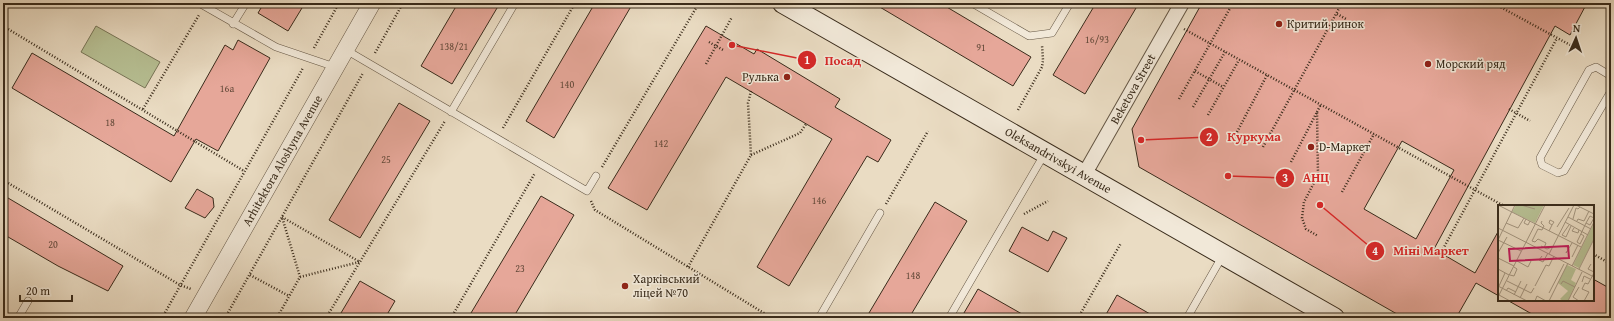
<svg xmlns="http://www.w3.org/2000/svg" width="1614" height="321" font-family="'Gentium Book Plus',serif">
<rect width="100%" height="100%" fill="#eadcc3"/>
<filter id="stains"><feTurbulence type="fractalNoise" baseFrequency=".005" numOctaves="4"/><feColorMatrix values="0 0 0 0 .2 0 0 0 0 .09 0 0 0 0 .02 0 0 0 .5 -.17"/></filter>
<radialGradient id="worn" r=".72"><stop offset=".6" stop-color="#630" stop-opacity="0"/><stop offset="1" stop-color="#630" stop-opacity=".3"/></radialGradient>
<path fill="#b7c094" stroke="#787658" d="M96 26 160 62 145 88 81 52Z"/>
<path fill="#e6a799" stroke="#392b1b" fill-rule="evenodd" d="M264 3H305L288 31 258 13Z
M458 3H500L452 84 421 66Z
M595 3H633L554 138 526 121Z
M873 3H940L1031 57 1013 86Z
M1096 3H1139L1085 94 1053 75Z
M1202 3H1587L1570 35 1555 26 1434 249 1475 273 1499 230V296L1476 283 1456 318H1404L1139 167 1132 129ZM1402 141 1454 170 1416 239 1364 209Z
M706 26 754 54 757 49 840 99 835 107 891 140 878 162 867 156 789 286 757 267 832 139 726 77 647 210 608 188Z
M238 40 270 58 218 151 196 139 171 182 12 88 32 53 174 136 225 45 233 50Z
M399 103 430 121 360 238 329 220Z
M197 189 213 198 214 207 205 218 185 208Z
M3 195 123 266 108 291 58 266 3 234Z
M541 196 574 215 513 318H468Z
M935 202 967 221 909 318H866Z
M1022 227 1048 241 1053 231 1067 238 1048 272 1009 251Z
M1593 279 1611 289V318H1539L1507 300H1593Z
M360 281 395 301 385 318H338Z
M978 289 1029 318H961Z
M1117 295 1157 318H1104Z"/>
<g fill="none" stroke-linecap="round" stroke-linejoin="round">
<defs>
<path id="service" d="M199 3 276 47 335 67
M972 3 1029 36 1052 33 1070 3
M233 24 246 3
M346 50 587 191 596 176
M1611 76 1596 67 1589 70 1540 158 1542 165 1558 173 1564 171 1611 91
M451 112 515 3
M18 318 28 301
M819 318 880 213
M949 318 1045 153
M1187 318 1223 255"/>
<g id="minor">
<path id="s1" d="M1084 175 1182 3"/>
</g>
<g id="tertiary">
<path id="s2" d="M193 318 372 3"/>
</g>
<g id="secondary">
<path id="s3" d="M783 3 1334 318"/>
</g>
</defs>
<use href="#service" stroke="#655745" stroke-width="8"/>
<use href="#minor" stroke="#655745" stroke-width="16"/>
<use href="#tertiary" stroke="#655745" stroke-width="18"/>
<use href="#secondary" stroke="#392b1b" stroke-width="22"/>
<path stroke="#392b1b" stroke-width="2.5" stroke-dasharray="1 2" stroke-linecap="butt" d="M1493 3 1572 46
M836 6 838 3
M1337 14 1346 19
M3 26 244 171
M1184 29 1504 206
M709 42 723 50
M314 48 339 3
M375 53 403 3
M706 64 732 17
M1195 71 1223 87
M1179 99 1233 3
M1193 107 1225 52
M143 109 199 15
M1509 109 1530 121
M1018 110 1042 67 1043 60 1042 45
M1317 112 1321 104
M1208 115 1239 60
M503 128 575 3
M1237 132 1267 75
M1263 147 1342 3
M751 155 800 133 806 124
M1291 162 1317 112 1318 175 1304 202 1302 218 1306 229 1318 236
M602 167 699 3
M3 180 180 285 191 289
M1342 192 1374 134
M591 201 595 210 772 318
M886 204 928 131
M1024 214 1048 201
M282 217 360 262
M1443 249 1557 38
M1593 254 1611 264
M688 267 751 155 748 103 751 91
M250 275 289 296
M300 277 359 262
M162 318 303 68
M225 318 363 73
M269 318 278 316 300 277 282 217
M326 318 445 121
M451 318 535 173
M1078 318 1121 243"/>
<use href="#service" stroke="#f1e8d8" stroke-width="7"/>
<use href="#minor" stroke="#f1e8d8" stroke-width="14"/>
<use href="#tertiary" stroke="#f1e8d8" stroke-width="17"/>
<use href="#secondary" stroke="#f1e8d8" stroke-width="20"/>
</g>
<g fill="#8f2418" stroke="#f1e8d8" stroke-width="1.5">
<circle cx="1279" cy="24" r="4"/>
<circle cx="1428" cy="64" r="4"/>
<circle cx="787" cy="77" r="4"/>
<circle cx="1311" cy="147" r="4"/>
<circle cx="625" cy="286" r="4"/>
</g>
<g text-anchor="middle" stroke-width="3" stroke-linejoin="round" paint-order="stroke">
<g font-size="10" fill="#644a3a">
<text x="1097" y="43">16/93</text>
<text x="454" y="50">138/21</text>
<text x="981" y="51">91</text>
<text x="567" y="88">140</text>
<text x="227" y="92">16а</text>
<text x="110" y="126">18</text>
<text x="661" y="147">142</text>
<text x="386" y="163">25</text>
<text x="819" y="204">146</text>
<text x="53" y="248">20</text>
<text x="520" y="272">23</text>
<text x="913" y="279">148</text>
</g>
<g font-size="12" fill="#392b1b" stroke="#f1e8d8" text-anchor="start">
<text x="1287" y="28">Критий ринок</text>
<text x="1436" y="68">Морский ряд</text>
<text x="779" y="81" text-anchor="end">Рулька</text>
<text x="1319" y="151">D-Mаркет</text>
<text x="633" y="283">Харківський<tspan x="633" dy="14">ліцей №70</tspan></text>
</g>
<g font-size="12" fill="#392b1b" stroke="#f1e8d8">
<text dy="4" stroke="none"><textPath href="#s1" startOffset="99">Beketova Street</textPath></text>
<text dy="4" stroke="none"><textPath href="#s2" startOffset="181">Arhitektora Aloshyna Avenue</textPath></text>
<text dy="4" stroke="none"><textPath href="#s3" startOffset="317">Oleksandrivskyi Avenue</textPath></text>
</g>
</g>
<g transform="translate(1498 205)">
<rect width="96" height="96" fill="#eadcc3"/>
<path d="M18 0H46L37 18 14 7ZM96 18V34L81 63 75 60ZM69 60 78 64 73 75 78 78 70 96H65L62 94 70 86 60 78Z" fill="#b7c094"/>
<path fill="none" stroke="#a39580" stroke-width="1" d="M0 0 83 42M23 0 37 4M78 0 96 9M70 12 93 24M28 14 26 18 30 20 32 16M75 14 78 3 80 4 82 2M44 16 43 18 46 21 44 25 40 24 34 36 37 37 40 34 48 38 46 43M79 16 80 14 86 16 91 6M67 17 90 30M8 18 20 23 26 13M88 18 92 11 96 13M71 20 64 30 68 32 73 21M59 22 71 3M0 23 96 72M76 23 74 26 80 28 81 25M51 26 54 20 56 17 52 15 51 18 54 20M83 29 86 31 82 39 79 37 88 18 92 20 96 13M0 35 17 0M0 35 23 46M43 41 49 44 54 42M71 44 68 48 74 38M0 48 9 32M51 49 76 0M44 51 41 55 45 57 50 48M74 52 80 40M0 53 16 61M19 56 30 62 33 56M93 59 90 64 96 67M74 61 96 17M0 64 11 70M81 64 96 34M12 70 16 71 19 64 16 62M9 76 33 88 36 83M84 77 86 71 92 74M63 79 65 76 77 82M0 81 29 96M1 81 7 68M37 81 48 60 51 61 56 51M81 82 75 92 81 96M8 86 10 83 18 87M51 88 66 59M1 90 12 96M16 90 23 76M0 92 47 0M22 93 29 79M37 96 39 91 48 96M51 96 70 58M70 96 84 67M86 96 91 87 84 84 87 78 90 79 96 68"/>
<path fill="#c2185b" fill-opacity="0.15" stroke="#c2185b" stroke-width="2" d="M70 41 71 53 12 56 11 44Z"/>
<rect width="96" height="96" fill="none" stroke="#392b1b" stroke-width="2"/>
</g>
<path fill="none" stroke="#d62828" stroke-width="1.5" d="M732 45L807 60M1141 140L1209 137M1228 176L1285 178M1320 205L1375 251"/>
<g fill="#d62828" stroke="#f1e8d8" stroke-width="1.5">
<circle cx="732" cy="45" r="4"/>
<circle cx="1141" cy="140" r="4"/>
<circle cx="1228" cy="176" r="4"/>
<circle cx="1320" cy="205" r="4"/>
<circle cx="807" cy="60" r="10"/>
<circle cx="1209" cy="137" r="10"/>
<circle cx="1285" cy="178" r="10"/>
<circle cx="1375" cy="251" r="10"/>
</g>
<g font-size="12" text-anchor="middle" font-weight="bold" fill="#fff">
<text x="807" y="64">1</text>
<text x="1209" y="141">2</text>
<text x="1285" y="182">3</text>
<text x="1375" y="255">4</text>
</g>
<g font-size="13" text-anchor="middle" font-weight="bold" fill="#d62828" stroke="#f1e8d8" stroke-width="3" stroke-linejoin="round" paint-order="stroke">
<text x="843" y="65">Посад</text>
<text x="1254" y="141">Куркума</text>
<text x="1316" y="182">АНЦ</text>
<text x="1431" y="255">Міні Маркет</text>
</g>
<rect width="1614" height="321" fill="none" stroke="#eadcc3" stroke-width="16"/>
<rect x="4" y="4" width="1606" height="313" fill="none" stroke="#392b1b" stroke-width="2"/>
<rect x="8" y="8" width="1598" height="305" fill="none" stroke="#392b1b"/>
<g transform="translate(1576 38) rotate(3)" stroke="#f1e8d8" stroke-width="3" paint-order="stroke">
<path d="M0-3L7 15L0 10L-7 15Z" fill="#392b1b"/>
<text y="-6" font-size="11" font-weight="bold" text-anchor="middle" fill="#392b1b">N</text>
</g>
<path d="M20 295v6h52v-6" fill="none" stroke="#392b1b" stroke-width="2"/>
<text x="26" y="295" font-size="12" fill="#392b1b" stroke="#f1e8d8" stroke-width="3" paint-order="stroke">20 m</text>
<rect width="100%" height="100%" filter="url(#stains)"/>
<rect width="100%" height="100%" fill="url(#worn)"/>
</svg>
